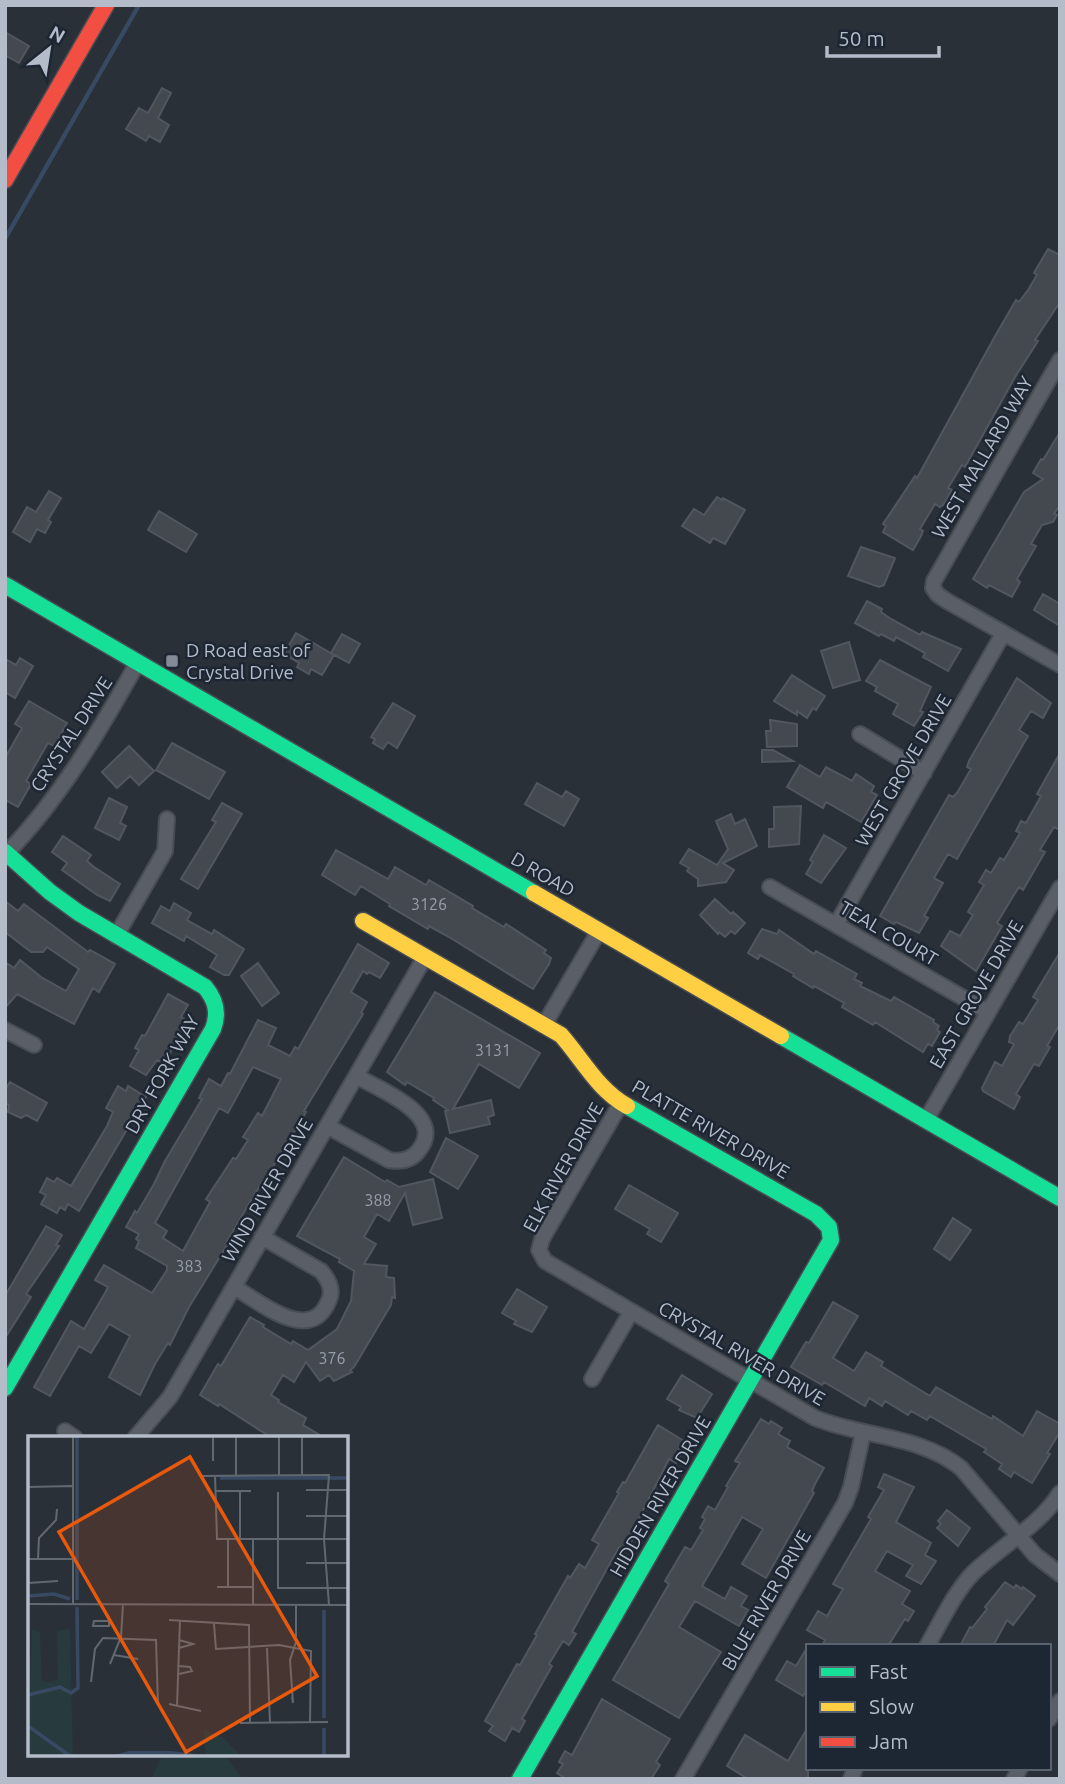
<svg xmlns="http://www.w3.org/2000/svg" width="1065" height="1784" font-family="Ubuntu,sans-serif">
<rect width="100%" height="100%" fill="#2a3038"/>
<path fill="#273a3e" d="M163 1754H224L243 1779H151Z"/>
<g fill="none" stroke-linecap="round" stroke-linejoin="round">
<path stroke="#384963" stroke-width="4.5" d="M5 239 139 5"/>
</g>
<path fill="#444950" stroke="#52575f" stroke-width="2" fill-rule="evenodd" d="M5 32 29 46 19 63 5 55Z
M162 88 171 93 158 118 169 125 160 142 149 136 146 141 126 129 139 108 148 113Z
M1048 249 1060 255V302L1035 340 1038 341 1015 377 965 467 962 465 948 488 952 490 944 504 940 507 935 504 920 529 923 531 921 536 913 550 883 532 886 526 883 524 915 476 917 478 994 338 1016 300 1019 302 1028 290 1037 275 1034 273Z
M1060 432V505L1054 514 1057 515 1053 522 1042 525 1031 544 1036 546 1017 579 1020 582 1012 597 989 585 987 588 973 579 1024 492 1043 479 1033 473 1041 459 1043 460Z
M49 491 61 498 48 520 51 522 45 533 37 529 30 542 13 532 27 507 36 512Z
M717 497 722 500 723 498 745 510 725 544 713 538 710 543 682 526 694 509 704 515Z
M159 511 197 534 186 552 148 530Z
M861 547 895 558 884 585 879 587 848 576Z
M1043 594 1060 604V626L1034 610Z
M867 601 882 609 881 612 891 619 920 635 922 632 961 649 948 671 923 657 925 653 896 637 894 641 881 634 879 636 855 623Z
M296 633 334 655 322 675 311 669 309 674 297 667 299 663 284 654Z
M342 634 360 644 349 663 331 653Z
M849 642 860 680 833 688 821 651Z
M20 658 33 666 15 698 5 692V659L16 665Z
M880 660 931 687 920 711 923 712 914 726 893 714 898 704 875 691 877 687 866 681Z
M792 675 825 696 816 710 813 708 807 718 797 711V715L774 701Z
M1017 678 1051 703 1043 718 1031 711 1019 730 1028 736 957 859 948 854 934 878 943 883 924 916 928 918 919 933 896 922 894 924 880 916 949 795 953 797 957 793 971 769 967 767 969 761Z
M29 701 67 723 54 746 48 743 26 781 31 784 18 807 5 800V758L22 728 15 724Z
M393 703 415 716 397 748 388 742 383 749 373 743 375 739 371 737Z
M770 720 797 724V746L767 747 766 731H771Z
M172 743 225 772 209 799 156 770Z
M129 746 154 771 139 785 130 776 117 788 102 772Z
M762 750H773L793 761 762 762Z
M1060 753V830L1054 827 1040 850 1045 852 1023 890 1019 887 1012 898 997 923 1002 926 976 971 941 946 950 931 960 936 973 915 968 912 984 885 979 882 986 870 991 873 1000 858 1004 860 1020 833 1016 831 1021 821 1026 823 1041 796 1037 794Z
M800 765 820 777 826 767 852 781 856 774 874 786 871 792 877 795 861 822 826 802 823 808 787 787Z
M537 783 562 797 566 791 579 799 564 826 525 804Z
M109 798 127 807 120 823 126 826 119 840 95 828Z
M222 803 242 814 198 889 181 879 216 822 212 820Z
M801 806 799 844 769 847V829H774V807Z
M731 814 735 824 745 819 757 846 723 863 734 870 726 882 698 886V879L687 871 689 868 680 863 689 849 717 865 728 849 716 821Z
M824 835 846 848 821 883 806 874 813 862 810 860Z
M63 836 91 855 87 861 94 867 120 884 110 901 97 895 62 870 67 863 52 852Z
M336 850 388 879 395 867 426 885 429 880 473 906 472 908 504 927 506 924 546 950 544 953 551 958 549 964 533 989 449 937 429 926 428 929 389 906 390 904 361 886 355 895 322 875Z
M715 899 731 914 733 912 745 923 735 934 731 931 725 937 719 932 718 934 700 915Z
M5 901 18 911 24 904 88 952 90 950 115 964 99 992 93 988 74 1024 17 994 5 1008V962L14 968 20 960 41 977 66 991 79 969 47 947 43 952H31L5 932Z
M174 903 191 913 187 920 212 934 214 930 244 949 229 975H224L210 967 217 955 186 936 184 941 152 923 161 906 170 911Z
M762 929 777 934 779 930 814 954 816 951 857 974 854 979 862 983 860 986 891 1001 894 997 934 1020 933 1022 939 1026 937 1030 940 1032 932 1046 928 1044 923 1052 875 1022 873 1025 842 1007 844 1003 814 986 813 988 793 976 794 974 760 955 758 959 748 953Z
M358 944 389 963 380 978 369 972 367 974 363 971 351 992 367 1002 361 1013 363 1014 304 1111 306 1112 301 1121 272 1168 265 1184 262 1182 227 1241 229 1242 189 1307 170 1345 168 1343 155 1364 140 1395 109 1377 130 1336 109 1324 91 1353 79 1346 50 1396 34 1387 71 1321 84 1329 105 1293 108 1287 95 1280 104 1265 152 1293 167 1270V1266L136 1248 139 1241 136 1239 139 1234 126 1227 135 1211 137 1213 154 1184 165 1161 202 1099 199 1098 209 1079 221 1086 228 1073 230 1074 258 1020 276 1028 268 1045 290 1056 295 1047 298 1049ZM253 1067 281 1079 262 1116 258 1113 243 1137 248 1140 236 1159 233 1158 206 1199 210 1202 183 1251 163 1238 167 1231 155 1223 219 1108 228 1113Z
M1060 952V1024L1047 1046 1050 1047 1039 1066 1034 1064 1016 1094 1020 1097 1014 1109 983 1091 982 1088 995 1062 1002 1066 1014 1044 1009 1042 1010 1036 1019 1022 1023 1024 1038 1000 1033 997Z
M258 963 279 993 262 1006 241 976Z
M435 992 540 1053 519 1088 479 1064 453 1109 491 1100 494 1115 488 1117 490 1124 450 1133 445 1111 448 1110 433 1100 434 1098 407 1082 405 1085 387 1072Z
M168 994 188 1005 181 1017 184 1019 182 1023 185 1026 164 1064 157 1060 146 1075 130 1066 139 1050 135 1048 142 1035 145 1036Z
M10 1082 47 1103 37 1121 26 1115 21 1118 8 1112 9 1105 5 1103V1090Z
M118 1086 126 1091 128 1086 146 1097 79 1211 68 1204 65 1210 60 1207 57 1213 41 1204 46 1195 40 1192 47 1178 54 1182 57 1178 71 1186 107 1126 113 1112 106 1108Z
M446 1138 478 1156 458 1189 430 1172Z
M344 1157 385 1182 387 1180 399 1187 433 1179 442 1218 413 1225 405 1193 389 1221 377 1214 364 1237 376 1244 364 1264 387 1266 386 1277 394 1278 395 1298 392 1297 391 1305 354 1367 350 1370 352 1372 334 1381 329 1375 320 1381 306 1362 294 1382 283 1375 271 1395 279 1400 278 1402 306 1418 303 1425 325 1438H272L219 1404 218 1406 200 1395 218 1364 221 1366 250 1317 264 1325 263 1327 291 1344 293 1341 308 1350 337 1329 351 1301 354 1271 339 1262 340 1259 297 1236Z
M629 1185 678 1213 661 1242 647 1234 650 1229 615 1209Z
M953 1218 971 1230 950 1260 934 1249Z
M46 1226 62 1235 56 1245 59 1246 26 1294 31 1297 5 1338V1296Z
M517 1289 547 1307 532 1332 514 1324 516 1321 502 1313Z
M833 1302 858 1316 833 1358 854 1371 866 1352 883 1362 881 1366 930 1396 936 1387 992 1419 993 1416 1023 1436 1037 1411 1060 1424V1432L1047 1453 1050 1454 1032 1483 1014 1472 1011 1477 999 1469 1002 1464 984 1452 986 1449 930 1416 927 1420 911 1411 908 1415 885 1401 882 1406 869 1398 865 1406 824 1382 822 1385 791 1367 806 1342 809 1343Z
M682 1375 712 1394 697 1418 679 1410 681 1407 667 1399Z
M761 1419 769 1424 771 1421 782 1428 778 1434 790 1441 787 1447 824 1468 815 1484 812 1491 814 1493 766 1578 742 1564 763 1529 742 1517 722 1552 702 1586 725 1599 731 1587 747 1596 741 1606 748 1610 739 1626 695 1601 679 1627 721 1652 679 1718 613 1680 669 1584 665 1581 685 1547 691 1550 703 1530 700 1528 705 1519 702 1517 708 1506 715 1510 728 1487 726 1486 740 1463 735 1461Z
M658 1425 684 1441 679 1450 682 1452 676 1463 669 1459 629 1538 632 1540 626 1551 619 1547 572 1632 576 1634 569 1645 563 1641 549 1664 552 1666 522 1719 525 1721 519 1732 512 1728 505 1741 489 1731 493 1726 485 1721 517 1664 520 1665 537 1635 535 1634 568 1576 570 1578 579 1564 585 1568 599 1544 592 1540 615 1500 619 1493 617 1492 623 1482 625 1483Z
M884 1474 914 1487 896 1522 931 1543 925 1555 936 1561 921 1584 906 1576 913 1565 887 1551 875 1571 910 1591 902 1604 914 1611 908 1621 905 1619 888 1646H822L825 1640 807 1630 818 1611 827 1616 843 1589 833 1584 871 1519 868 1517 884 1490 878 1487Z
M947 1510 970 1528 958 1546 937 1528 941 1524 938 1521Z
M1005 1582 1014 1588 1016 1585 1022 1589 1023 1587 1035 1596 1013 1625 1007 1620 993 1646H960L970 1627 972 1628 987 1609 985 1607Z
M808 1646V1688L803 1696 776 1680 787 1661 796 1666Z
M602 1699 670 1739 656 1762 660 1765 651 1779H566L557 1773 563 1764 559 1762 565 1751 572 1755Z
M808 1727V1779H748L727 1766 745 1735 788 1761Z"/>
<g fill="none" stroke-linecap="round" stroke-linejoin="round">
<defs>
<path id="street" d="M1060 360 934 581 933 588 938 595 947 601 1060 665
M860 734 924 773
M5 855C60 799 100 730 138 662
M770 887 988 1012
M836 925 1003 634
M116 936 165 851 167 819
M544 1025 599 931
M5 1030 34 1045
M621 1103 542 1239 539 1250 545 1261 815 1418C862 1437 920 1435 961 1468L1035 1555 1060 1574
M926 1120 1060 888
M327 1126 389 1160C401 1162 412 1160 419 1150 447 1115 379 1089 356 1076
M234 1287C260 1302 311 1346 329 1300 334 1289 328 1279 321 1271L262 1237
M592 1379 631 1312
M65 1431 75 1438
M135 1438 170 1397 425 957
M927 1646C941 1622 954 1593 973 1573 1000 1547 1041 1524 1060 1493
M1049 1719 1060 1701
M683 1779 845 1503 851 1487 863 1433
M851 1779 855 1768
M1014 1779 1020 1768"/>
<path id="fast" d="M5 585 534 893
M5 852 50 892 79 913 205 987C216 1000 219 1013 213 1029L5 1388
M781 1036 1060 1198
M520 1779 831 1240 829 1227 816 1214 627 1106"/>
<path id="slow" d="M534 893 781 1036
M363 921 561 1035C583 1060 598 1090 627 1106"/>
<path id="jam" d="M5 180 106 5"/>
</defs>
<use href="#street" stroke="#484c53" stroke-width="18"/>
<use href="#fast" stroke="#484c53" stroke-width="19"/>
<use href="#slow" stroke="#484c53" stroke-width="19"/>
<use href="#jam" stroke="#484c53" stroke-width="19"/>
<use href="#street" stroke="#5a5e66" stroke-width="14"/>
<use href="#fast" stroke="#16e098" stroke-width="16"/>
<use href="#slow" stroke="#ffcf43" stroke-width="16"/>
<use href="#jam" stroke="#f24e42" stroke-width="16"/>
</g>
<rect fill="#848b96" stroke="#1d2633" stroke-width="2.5" x="165" y="654" width="14" height="14" rx="3.5"/>
<g text-anchor="middle" stroke-width="5" stroke-linejoin="round" paint-order="stroke">
<g font-size="16" fill="#989fab">
<text x="429" y="910">3126</text>
<text x="493" y="1056">3131</text>
<text x="378" y="1206">388</text>
<text x="189" y="1272">383</text>
<text x="332" y="1364">376</text>
</g>
<g font-size="19" fill="#b4bcc9" stroke="#1d2633">
<text transform="translate(982 457) rotate(-60)" y="7">WEST MALLARD WAY</text>
<text transform="translate(71 734) rotate(-57)" y="7">CRYSTAL DRIVE</text>
<text transform="translate(903 770) rotate(-60)" y="7">WEST GROVE DRIVE</text>
<text transform="translate(543 874) rotate(30)" y="7">D ROAD</text>
<text transform="translate(889 933) rotate(30)" y="7">TEAL COURT</text>
<text transform="translate(976 994) rotate(-60)" y="7">EAST GROVE DRIVE</text>
<text transform="translate(162 1074) rotate(-61)" y="7">DRY FORK WAY</text>
<text transform="translate(711 1129) rotate(30)" y="7">PLATTE RIVER DRIVE</text>
<text transform="translate(563 1167) rotate(-61)" y="7">ELK RIVER DRIVE</text>
<text transform="translate(267 1190) rotate(-60)" y="7">WIND RIVER DRIVE</text>
<text transform="translate(742 1353) rotate(30)" y="7">CRYSTAL RIVER DRIVE</text>
<text transform="translate(660 1496) rotate(-60)" y="7">HIDDEN RIVER DRIVE</text>
<text transform="translate(766 1600) rotate(-60)" y="7">BLUE RIVER DRIVE</text>
</g>
<g font-size="19" fill="#b4bcc9" stroke="#1d2633" text-anchor="start">
<text x="186" y="657">D Road east of<tspan x="186" dy="22">Crystal Drive</tspan></text>
</g>
</g>
<g transform="translate(28 1436)">
<rect width="320" height="320" fill="#2a3038"/>
<path d="M4 193 12 196 14 245 23 246 30 243 29 195 42 193 45 320H0ZM176 294 194 301 213 320H173L177 319Z" fill="#273a3e"/>
<path d="M101 315H143L168 318 83 320Z" fill="#384963"/>
<path fill="none" stroke="#384963" stroke-width="3.5" d="M192 42H321M0 160 26 158 42 163M49 164V0M296 174V282M0 259 32 251 43 257 50 252 49 171M0 290 42 320M296 320V292"/>
<path fill="none" stroke="#616872" stroke-width="2" d="M185 0V25M208 0V39M251 0V39M274 0V39M187 39 189 103H321M174 40 301 39 296 103 301 169M0 51 44 50M278 54H321M187 55H223M212 55V103M250 56V152H321M278 80H321M200 103V151M225 103V168M0 123H45M10 123 11 102 28 84 29 73M278 127H321M0 147 30 145M189 151H225M0 168 321 169M45 168V0M141 184 221 189 222 287M66 185H81V190H65ZM186 188 188 213 251 209 283 215 282 287M151 204 165 208 151 212M239 212 242 287M86 219 110 223M82 228 93 201 95 168M151 238 164 235 162 231 151 230M63 246 67 213 75 202 128 204 130 268M264 261 265 267 262 224 268 206V169M141 268 173 275M149 270 152 184M212 287 300 286"/>
<path fill="#e8590c" fill-opacity="0.15" stroke="#e8590c" stroke-width="3.5" d="M162 21 289 240 158 316 31 96Z"/>
<rect width="320" height="320" fill="none" stroke="#b4bcc9" stroke-width="3.5"/>
</g>
<rect width="1065" height="1784" fill="none" stroke="#b4bcc9" stroke-width="14"/>
<rect x="806" y="1644" width="245" height="126" fill="#1d2633" stroke="#59626f" stroke-width="2"/>
<rect x="820" y="1667" width="35" height="10" fill="#16e098" stroke="#59626f" stroke-width="2"/>
<text x="869" y="1679" font-size="21" fill="#b4bcc9">Fast</text>
<rect x="820" y="1702" width="35" height="10" fill="#ffcf43" stroke="#59626f" stroke-width="2"/>
<text x="869" y="1714" font-size="21" fill="#b4bcc9">Slow</text>
<rect x="820" y="1737" width="35" height="10" fill="#f24e42" stroke="#59626f" stroke-width="2"/>
<text x="869" y="1749" font-size="21" fill="#b4bcc9">Jam</text>
<g transform="translate(49 49) rotate(30)" stroke="#1d2633" stroke-width="5" paint-order="stroke">
<path d="M0-5L12 26L0 18L-12 26Z" fill="#b4bcc9"/>
<text y="-10" font-size="19" font-weight="bold" text-anchor="middle" fill="#b4bcc9">N</text>
</g>
<path d="M827 46v10h112v-10" fill="none" stroke="#b4bcc9" stroke-width="3.5"/>
<text x="838" y="46" font-size="21" fill="#b4bcc9" stroke="#1d2633" stroke-width="5" paint-order="stroke">50 m</text>
</svg>
